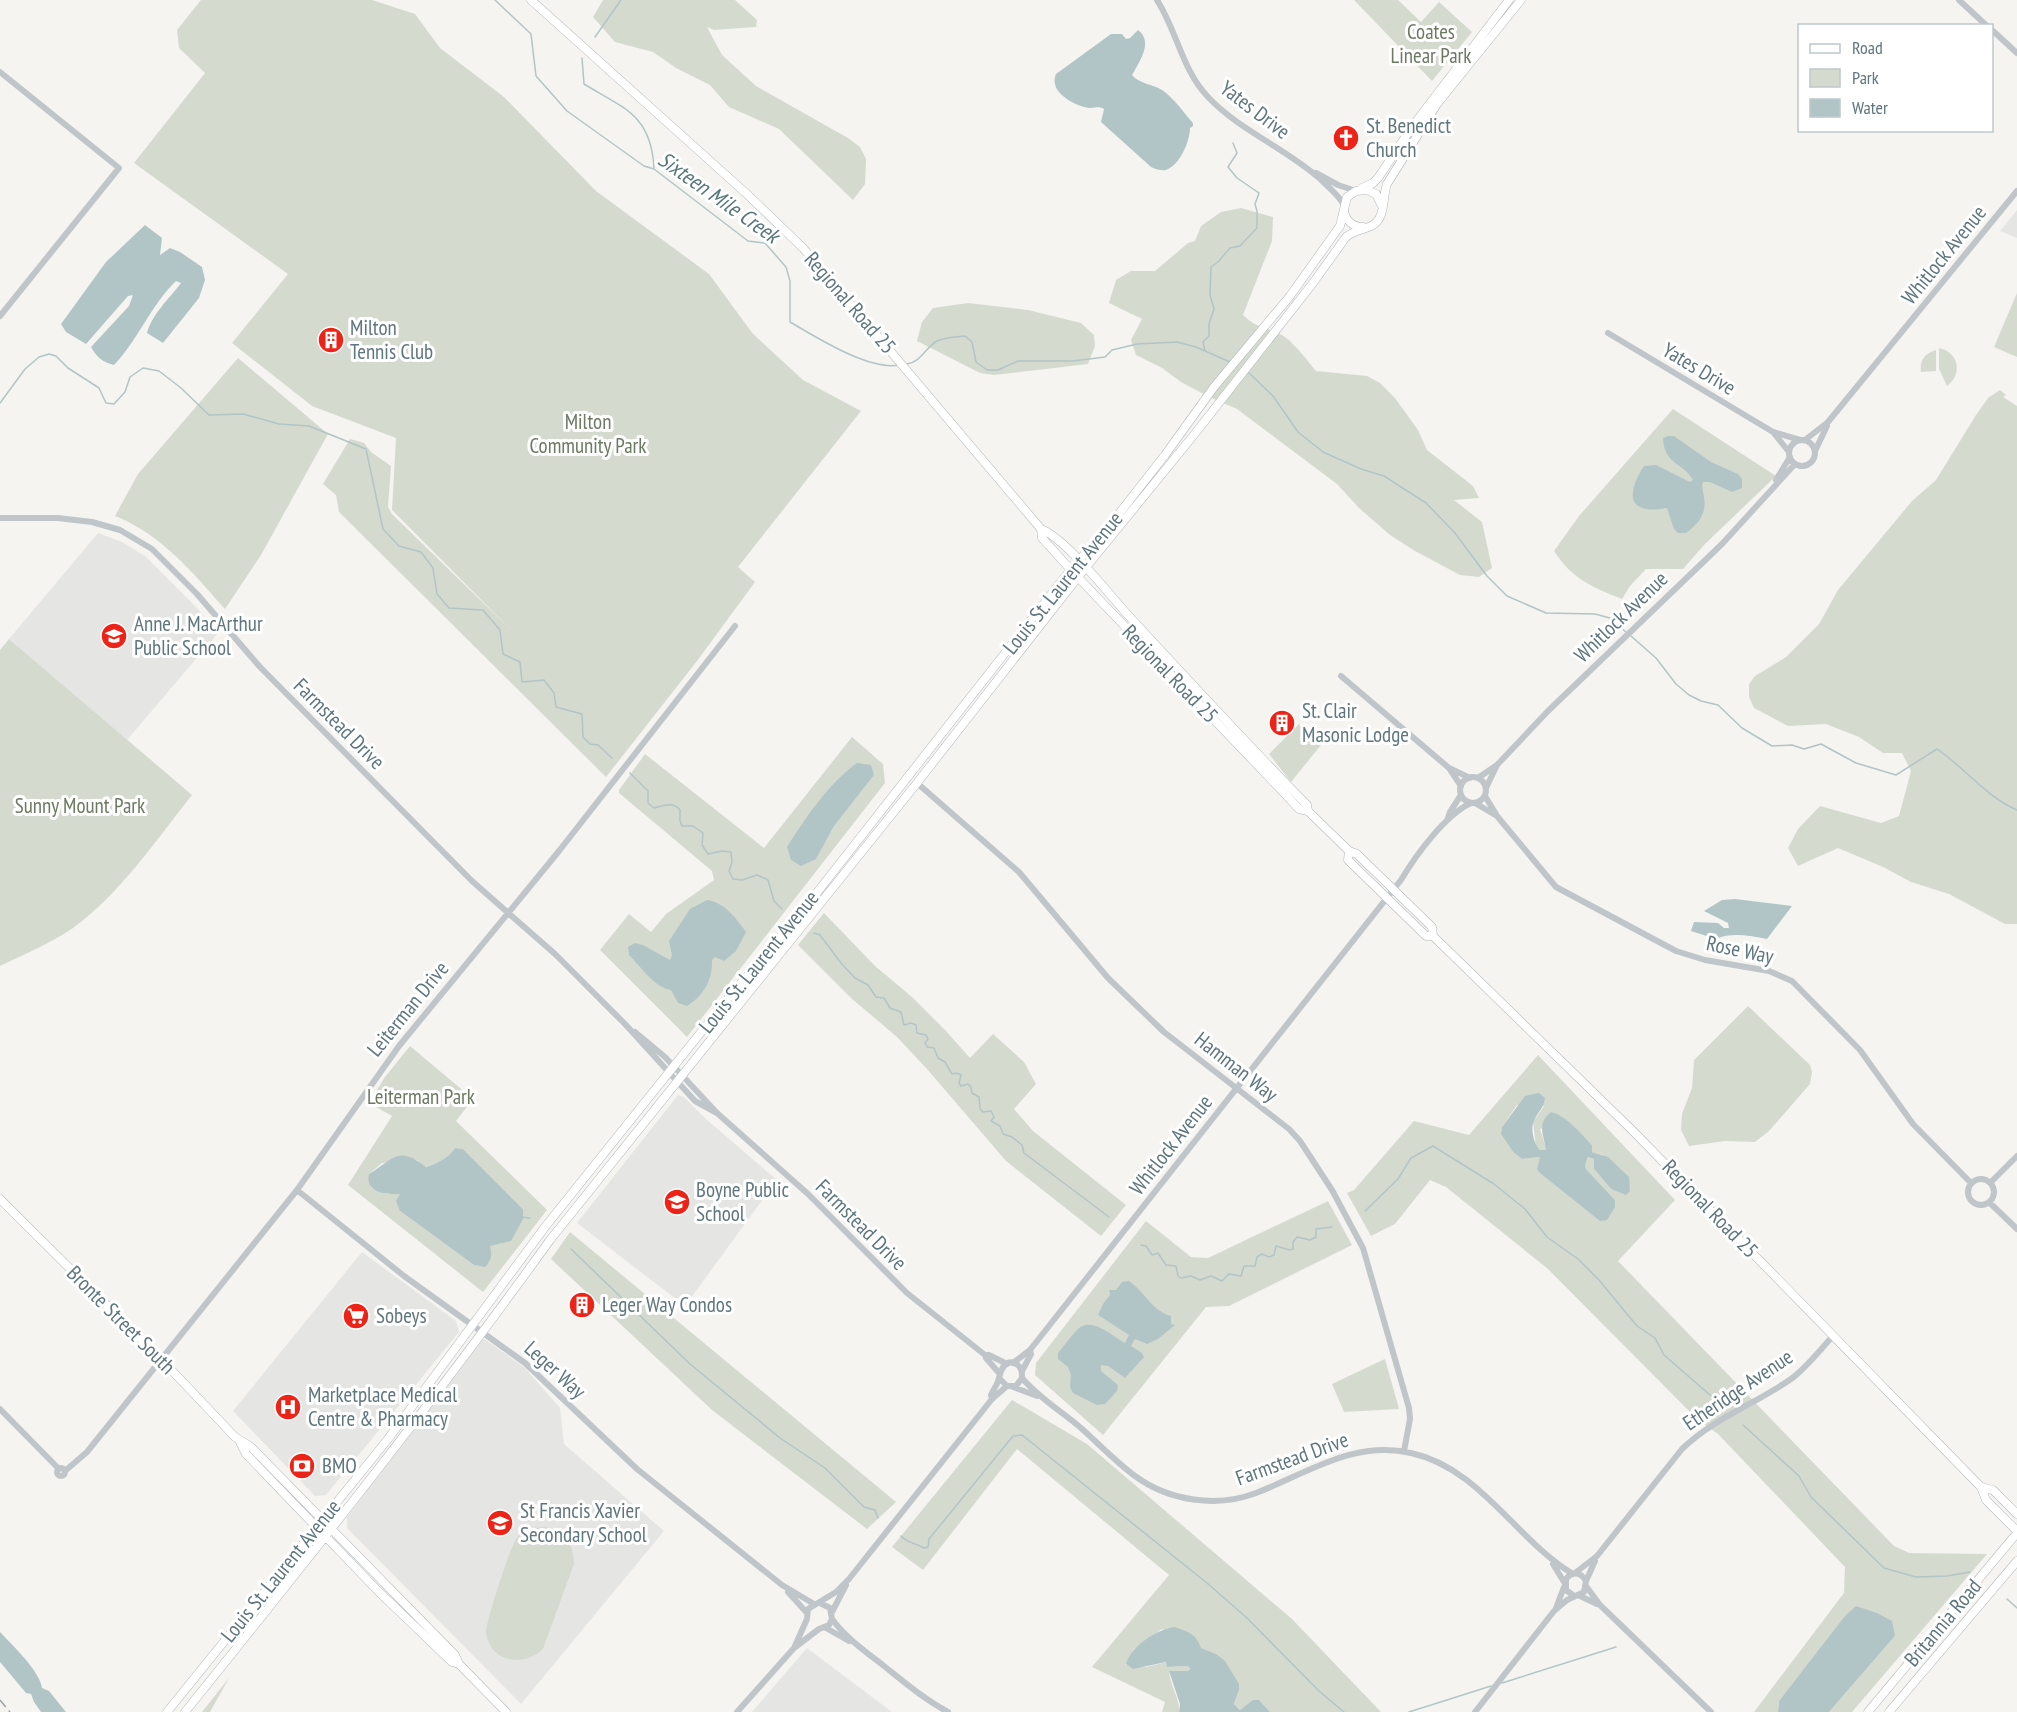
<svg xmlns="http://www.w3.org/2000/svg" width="2017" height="1712" font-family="'PT Sans Narrow',sans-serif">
<rect width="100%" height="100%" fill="#f5f4f0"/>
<path fill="#e5e6e4" d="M2017 210V238L2000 231Z
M98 533 122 542 145 556 198 609 218 633 127 740 9 639Z
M678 1095 684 1097 707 1120 777 1180 685 1306 577 1223Z
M362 1252 456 1321 459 1332 326 1495 315 1496 233 1411Z
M483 1338 524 1367 560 1408 564 1444 664 1531 521 1704 347 1528V1517Z
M807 1648 892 1712H752Z"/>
<path fill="#d5dacf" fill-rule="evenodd" d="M201 0H372L415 14 440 48 504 97 596 191 709 274 753 334 803 380 861 411 738 567 755 582 697 661 606 777 339 512 336 495 323 484 350 439 364 443 371 452 391 466 388 507 392 514 509 628 392 510 396 438 312 406 232 343 288 274 134 163 205 73 179 48 177 30Z
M603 0H735L757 20 756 27 714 30 707 27 722 55 756 86 848 138 860 147 866 159 865 184 853 200 779 129 729 107 710 85 676 68 653 52 615 42 593 17Z
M1354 0H1398L1421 22 1439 2 1472 32 1432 81Z
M1241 208 1273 217 1272 241 1243 315C1257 328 1262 326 1278 333 1293 340 1305 358 1316 371L1367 376 1380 383 1395 398 1418 430 1427 450 1473 486 1479 498 1454 500 1482 522 1492 568 1479 577 1460 575 1415 551 1390 535 1359 508 1337 484 1237 409 1209 397 1181 382 1162 368 1136 355 1131 340 1142 319 1109 303 1116 280 1131 271H1155L1188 243 1195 241 1201 226 1221 212Z
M2017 293V357L1994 347Z
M968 303 1028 310 1081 323 1094 335 1095 346 1088 364 994 375 980 373 917 341 922 322 933 308Z
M1939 348C1959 352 1963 374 1947 386L1939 369Z
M1936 350V371L1921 372C1919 361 1925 353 1936 350Z
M238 358 328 434 261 555 225 609C193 573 161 534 115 516L138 474Z
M2000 390 2006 395 2003 397 2017 406V924H2005L1949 894 1911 882 1883 867 1838 848 1798 866 1788 848 1798 829 1820 806 1881 823 1899 816 1911 771 1902 753H1883L1859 737 1826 724 1788 726 1754 708 1749 697V684L1755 676 1786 657 1819 624 1838 590 1912 501 1936 480 1976 415 1988 398Z
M1673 409 1776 476 1705 544 1683 569H1646L1630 586 1622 599C1592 587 1572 579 1554 551L1579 516Z
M9 639 192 795C157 839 119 895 73 928 51 943 25 954 0 966V650Z
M1299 724 1321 745 1291 782 1269 754Z
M852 737 883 764 885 783 687 1037 600 950 629 914 651 932 666 914 714 880 712 871 619 793V790L645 754 764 848Z
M824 913 875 966 912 997 946 1031 970 1058 993 1034 1024 1062 1036 1084 1014 1109 1033 1131 1126 1205 1101 1236 1006 1161 927 1069 897 1037 851 998 798 945Z
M1748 1006 1810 1065 1812 1072 1810 1084 1769 1131 1755 1142 1725 1141 1689 1146 1681 1130 1682 1114 1692 1088 1694 1060Z
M410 1046 473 1099 456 1121 547 1210 483 1292 348 1185 392 1116 369 1103 385 1077ZM455 1148 463 1149 523 1209 500 1244H494L490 1246V1261L485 1266 474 1265 400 1211 401 1193C389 1194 381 1194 371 1188L369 1174 382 1163 417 1160 425 1167C438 1163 448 1158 455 1148Z
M1538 1055 1675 1200 1618 1261 1894 1546 1909 1553 1987 1554 1852 1712H1829L1895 1636 1811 1661 1779 1701 1778 1712H1754L1844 1593 1845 1567 1718 1434 1697 1419 1548 1269 1446 1187 1430 1180 1395 1224 1371 1236 1347 1193 1354 1190 1414 1121 1469 1135ZM1517 1105 1544 1106 1533 1122 1536 1146 1540 1150 1547 1151 1540 1129 1566 1120 1592 1145V1152L1603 1155 1618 1191 1611 1189 1594 1169V1159L1588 1157 1585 1165 1586 1169 1615 1200 1540 1157 1522 1159 1513 1152 1501 1134 1502 1127Z
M1328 1201 1352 1245 1229 1306 1206 1307 1103 1435 1035 1375 1036 1363 1146 1221 1191 1257 1208 1258Z
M570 1232 896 1502 867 1529 712 1410 551 1259Z
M1385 1359 1399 1409 1344 1412 1332 1384Z
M1012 1400 1087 1444 1292 1619 1381 1712H1270L1259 1700 1253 1701 1240 1710 1234 1704 1239 1690 1216 1654 1204 1650 1162 1629 1134 1649 1126 1665 1146 1667 1167 1662 1168 1667 1188 1666 1190 1670 1188 1671H1169C1170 1686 1180 1698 1179 1712H1162L1165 1702 1092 1667 1169 1575 1017 1449 923 1570 892 1547Z
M545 1527C565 1530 574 1545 574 1564L543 1649C523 1668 490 1662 486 1633 485 1624 510 1548 516 1539 522 1530 535 1527 545 1527Z
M229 1678 210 1712H202Z"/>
<path fill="#b2c5c6" d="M1138 30C1154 42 1139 62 1132 75 1139 84 1153 84 1162 90 1175 99 1183 112 1193 123V126L1190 128C1190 141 1180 165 1166 170 1161 171 1155 169 1151 167L1101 122 1104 109C1098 106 1096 108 1090 108 1078 107 1057 96 1055 84 1054 81 1055 76 1056 74L1111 34H1122L1126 39 1130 38Z
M145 225 162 238 160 255 170 248 180 252 202 267 205 280 199 298 163 343 147 333C152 314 169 299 181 283L176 281C151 305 138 340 114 365 103 362 97 358 91 347L129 306 133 295 128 296 86 344 66 332 61 324 106 262Z
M1668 436H1674L1711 462 1738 474 1742 479V488L1732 492 1710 482H1703C1701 487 1703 490 1704 496 1707 514 1699 523 1686 533H1678L1674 529 1667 508C1660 509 1650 511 1643 508 1623 503 1637 476 1644 466L1656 465 1690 482 1693 480C1683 462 1664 465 1663 438Z
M857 763 871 765 874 775 834 826 816 859 801 866 791 860 787 847C806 817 828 784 857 763Z
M1735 899 1792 906 1767 939C1750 936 1732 932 1716 939L1691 931 1694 922 1718 923 1724 928H1729L1728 923 1704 911 1722 900Z
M707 900C724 902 736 918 746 932L736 951 724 961 715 957 712 960C713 979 704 996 687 1006L678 1003 671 990C654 987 641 967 629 955L628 947 635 943 643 945 670 960 672 955 669 941 690 909Z
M1539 1093 1545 1098C1544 1109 1537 1112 1534 1121 1530 1129 1534 1144 1540 1150H1546C1544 1135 1536 1124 1551 1112 1567 1116 1580 1133 1592 1145V1152L1608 1157 1629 1177 1630 1191 1626 1195 1611 1189 1594 1169V1159L1588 1157 1585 1165 1586 1169 1615 1200V1207L1607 1220 1600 1221 1540 1173 1537 1169 1540 1157 1522 1159 1513 1152 1501 1134 1502 1127 1525 1096Z
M455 1148 463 1149 523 1209V1219L511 1241 490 1246C492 1255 492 1260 485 1267L474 1265 400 1211 396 1201 400 1194C386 1194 365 1194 369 1174 394 1159 398 1145 426 1167 438 1163 448 1158 455 1148Z
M1129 1281C1145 1292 1152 1311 1171 1316V1324L1175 1325 1158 1339 1147 1344 1135 1339 1131 1346 1142 1353 1144 1357 1125 1378 1108 1366 1101 1365V1371L1118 1385 1117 1391 1105 1404 1097 1405 1073 1393 1070 1387 1071 1375 1068 1367 1058 1359V1353C1064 1346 1070 1337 1077 1330 1091 1315 1112 1336 1125 1343L1129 1335 1098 1315 1103 1304 1110 1295 1109 1290H1116L1122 1282Z
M1856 1606 1877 1613 1892 1621 1895 1636 1829 1712H1778L1779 1701 1845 1616Z
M1174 1627C1187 1631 1197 1634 1201 1648L1216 1654 1225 1661 1239 1684V1690L1234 1704 1240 1710 1253 1700H1259L1270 1712H1179L1180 1704 1169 1671H1188L1190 1669 1188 1666 1167 1667 1166 1662 1133 1669 1126 1664C1131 1646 1156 1630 1174 1627Z
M0 1632C12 1645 40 1671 42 1688L49 1691 66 1712H41L34 1702 31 1694 26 1693 0 1662Z"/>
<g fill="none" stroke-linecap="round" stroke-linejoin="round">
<path stroke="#b2c5c6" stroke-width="1.5" d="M495 0 531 34 536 76 567 111 644 166 654 169 748 241 765 243 786 267 790 281V322C816 337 869 371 899 365
M595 37 621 0
M582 58 584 84C625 109 651 115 654 168
M1205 351 1203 342 1209 336V324L1214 309 1210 295 1211 267 1218 262 1230 248 1240 246 1257 228V211L1255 204 1259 193 1237 178 1228 167 1237 153 1233 143
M907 364C921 362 925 348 937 341 946 337 955 337 965 336L972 342 976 362 987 370H998L1018 361H1073L1105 357 1112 350 1137 344 1177 342 1196 347 1230 362
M1247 371 1273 396 1298 432 1323 452 1361 469 1384 476 1426 503 1455 533 1487 576 1507 596 1546 613 1595 614 1610 618 1627 633
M0 403 25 369 39 357 49 354 56 356 68 368 99 388 106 403 114 404 125 392 130 377 143 368 159 371 181 388 209 415 243 414 279 424 309 426 366 449 383 529 399 546 421 552 433 568 437 594 449 608 483 610 500 630 503 654 520 662 522 682 544 680 554 693 556 707 582 714 583 737 590 744 598 745 612 758
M1631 636 1656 658 1676 684 1689 695 1701 701 1718 705 1742 728 1772 746 1792 745 1804 749 1821 744 1856 763 1896 775 1937 749C1965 768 1985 796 2017 810
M630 773 648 791V803L654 808C663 806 673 801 680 810V821L682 826H693L703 833 702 845 708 854 722 851 731 852 732 862 729 871 733 879 742 880 757 875 768 880 774 901 782 909
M814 933 820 935 841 963 855 978 868 985 876 997 884 998 890 1008 901 1012 904 1025 911 1023 916 1025 917 1033 926 1035 928 1039 925 1043 927 1047 934 1048 938 1058 945 1062 952 1074 956 1073 961 1075 959 1083 961 1086 968 1084 971 1087 972 1093 979 1097 980 1109 983 1112 991 1111 994 1117 991 1121 1000 1126 1003 1134 1012 1137 1022 1145 1024 1153 1109 1217
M1365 1211 1398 1179 1411 1158 1433 1146 1494 1184 1525 1209 1547 1237 1578 1259 1599 1280 1637 1326 1655 1338 1664 1355 1718 1402
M521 1217 530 1218
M1141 1245 1146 1246 1152 1255 1158 1253 1166 1265 1176 1266 1178 1276 1181 1278 1191 1276 1200 1280 1211 1276 1222 1281 1229 1274 1241 1276 1244 1266H1255L1257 1257 1262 1254 1269 1257 1274 1255 1276 1246 1290 1250 1293 1249V1242L1297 1237 1310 1240 1316 1237V1229L1332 1227
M571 1249 690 1364 780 1438 825 1468 864 1507 875 1510 878 1518
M1743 1425 1799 1476 1811 1497 1884 1568 1916 1577 1947 1576 1970 1572
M901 1536C907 1543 916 1543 924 1548L928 1547 929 1539 1013 1436 1022 1435 1207 1583 1247 1618 1319 1691 1344 1712
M2007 1599 2017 1608
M1502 1683 1616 1647
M1409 1712 1491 1686"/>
<defs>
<path id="major" d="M531 0 748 195 803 248 1041 529C1066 539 1108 593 1128 615 1187 679 1246 743 1307 805L1308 811
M1362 188 1373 183 1378 178 1412 127 1509 0
M1344 211C1346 221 1353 227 1363 227
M1041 529 1042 538 1071 570 1286 795 1299 809 1308 811 1349 851 1357 854 1432 927 1433 936
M1349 851 1348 860 1426 936H1433L1633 1131 1981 1487 1986 1500 2017 1531
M0 1199 161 1359 235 1437 251 1447 455 1655 459 1664 506 1712
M240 1442 246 1454 378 1591 452 1662 459 1664
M1981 1487 1993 1490 2017 1514
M167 1712 388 1439 545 1227 726 1001 808 904 1064 578 1118 515 1165 455 1214 387 1290 296 1340 226 1347 197 1356 191 1367 190 1376 194 1382 206
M185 1712C310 1557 434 1401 550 1240L917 783 1078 577 1197 431 1313 283 1346 237C1354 230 1364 230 1373 225 1386 217 1382 197 1387 184L1437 104 1521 0
M1868 1712 2017 1533
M1889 1712 2017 1561"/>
</defs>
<use href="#major" stroke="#b0b7ba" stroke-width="9"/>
<path stroke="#bfc5c8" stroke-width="6" d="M1157 0C1177 31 1182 70 1208 97 1239 130 1285 148 1319 178 1328 187 1337 193 1344 205
M1959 0 1987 26
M1992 30 2017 53
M0 72 119 168 0 316
M1316 173 1338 185 1356 191
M1608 333 1773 432 1800 440
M1773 432 1789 452
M1805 440 1828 422 2017 191
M1789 453a13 13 0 1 1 26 0a13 13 0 1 1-26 0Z
M1815 451 1827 426
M1776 480 1790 457
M0 518H58L92 522 120 530 152 549 197 594 260 667 472 881 555 954 625 1024 695 1101 717 1113
M1341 676 1449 768 1470 778
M1449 768 1461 786
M1460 790a13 13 0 1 1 26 0a13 13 0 1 1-26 0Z
M1478 778 1497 765 1548 711 1722 544 1795 464
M917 783 1019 872 1108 978 1164 1032 1289 1129 1300 1141 1332 1190 1363 1248 1409 1408 1410 1419 1404 1451
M1486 788 1497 765
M1485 796 1497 816 1556 887 1676 951 1705 960 1769 971 1792 981 1860 1050 1913 1124 1970 1182
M1475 803 1497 816
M1448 818 1450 812 1461 795
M635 1032 665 1057 717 1113 808 1194 907 1293 985 1355 986 1358 999 1373
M1968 1192a13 13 0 1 1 26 0a13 13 0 1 1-26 0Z
M1990 1183 2017 1156
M297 1190 404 1276 525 1363 637 1469 782 1585 814 1604
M1990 1203 2017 1229
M985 1355H989L1007 1364
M1013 1363 1030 1350 1401 880C1416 855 1445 815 1471 803
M1022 1371 1031 1354 1030 1350
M1022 1378C1039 1398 1061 1411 1081 1428 1099 1444 1116 1462 1135 1476 1169 1501 1217 1508 1256 1493 1308 1473 1353 1440 1411 1453 1480 1468 1515 1539 1573 1574
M1013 1387 1037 1396
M992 1399 991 1395C993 1390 998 1384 999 1378 1001 1369 1006 1357 1018 1365 1022 1369 1022 1373 1022 1378L1016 1386H1007L999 1378
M0 1409 59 1469
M57 1472a4 4 0 1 1 8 0a4 4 0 1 1-8 0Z
M65 1471 87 1452 297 1190 399 1046 559 851 735 626
M1553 1564 1564 1582
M1575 1573 1597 1556 1682 1449C1714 1418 1755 1404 1791 1379 1806 1368 1819 1351 1833 1336
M1586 1586 1600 1605 1711 1712
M788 1592 807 1613
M1578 1595 1597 1604
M1574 1596 1566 1590V1579C1572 1571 1581 1572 1586 1581
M1556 1608 1564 1587
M832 1612 846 1585
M832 1619C846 1638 866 1652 884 1666 904 1682 924 1699 948 1712
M826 1628 849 1641
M794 1648 807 1619 808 1609 836 1592 849 1579 992 1399 1007 1386
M737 1712 794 1648 819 1629 829 1625 832 1619 830 1608 820 1603
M1475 1712 1554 1611 1567 1600 1584 1592 1586 1581 1595 1561"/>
<use href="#major" stroke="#fff" stroke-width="8"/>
<path stroke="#9ca6aa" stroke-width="1.5" stroke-dasharray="9 4.5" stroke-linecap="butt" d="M0 1700 10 1712"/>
</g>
<defs>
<symbol id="church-disc" viewBox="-11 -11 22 22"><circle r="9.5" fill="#ee2317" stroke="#fff"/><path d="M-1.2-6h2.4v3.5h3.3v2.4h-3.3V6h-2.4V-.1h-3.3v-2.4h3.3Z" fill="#fff"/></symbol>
<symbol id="building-disc" viewBox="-11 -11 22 22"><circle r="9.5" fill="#ee2317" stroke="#fff"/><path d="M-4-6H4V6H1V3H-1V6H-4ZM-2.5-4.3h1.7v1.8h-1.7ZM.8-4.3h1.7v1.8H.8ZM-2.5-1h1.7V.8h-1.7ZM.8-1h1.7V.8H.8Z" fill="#fff"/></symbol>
<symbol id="school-disc" viewBox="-11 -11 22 22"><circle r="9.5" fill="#ee2317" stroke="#fff"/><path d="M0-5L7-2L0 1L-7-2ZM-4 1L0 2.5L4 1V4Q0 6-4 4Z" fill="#fff"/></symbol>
<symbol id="supermarket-disc" viewBox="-11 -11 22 22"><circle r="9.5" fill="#ee2317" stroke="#fff"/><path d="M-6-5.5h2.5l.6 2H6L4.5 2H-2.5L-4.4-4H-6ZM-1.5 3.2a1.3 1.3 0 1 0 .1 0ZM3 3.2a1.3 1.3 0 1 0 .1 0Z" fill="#fff"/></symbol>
<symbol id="hospital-disc" viewBox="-11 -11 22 22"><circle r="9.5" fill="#ee2317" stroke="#fff"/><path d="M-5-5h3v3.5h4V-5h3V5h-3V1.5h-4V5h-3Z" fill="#fff"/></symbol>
<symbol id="bank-disc" viewBox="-11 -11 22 22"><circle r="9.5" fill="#ee2317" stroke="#fff"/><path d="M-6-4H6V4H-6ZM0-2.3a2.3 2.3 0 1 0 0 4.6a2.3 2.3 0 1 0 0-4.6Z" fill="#fff"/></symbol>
</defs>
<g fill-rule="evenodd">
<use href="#church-disc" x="1331" y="123" width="30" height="30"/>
<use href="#building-disc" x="316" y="325" width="30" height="30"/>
<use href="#school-disc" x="99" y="621" width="30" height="30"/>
<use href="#building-disc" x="1267" y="708" width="30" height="30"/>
<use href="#school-disc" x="662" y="1187" width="30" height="30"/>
<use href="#building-disc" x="567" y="1290" width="30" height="30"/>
<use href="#supermarket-disc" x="341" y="1301" width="30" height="30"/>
<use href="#hospital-disc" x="273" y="1392" width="30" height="30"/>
<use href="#bank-disc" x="287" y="1451" width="30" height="30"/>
<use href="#school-disc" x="485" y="1508" width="30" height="30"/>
</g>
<g text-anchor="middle" stroke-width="6" stroke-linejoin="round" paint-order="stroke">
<g font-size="21" fill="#6b7a61" stroke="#fff">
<text x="1431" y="39">Coates<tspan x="1431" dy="24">Linear Park</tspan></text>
<text x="588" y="429">Milton<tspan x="588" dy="24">Community Park</tspan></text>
<text x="80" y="813">Sunny Mount Park</text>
<text x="421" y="1104">Leiterman Park</text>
</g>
<g font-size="21" fill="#5e767e" stroke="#fff">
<text transform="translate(1255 110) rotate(37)" y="7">Yates Drive</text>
<text transform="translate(1944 255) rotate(-51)" y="7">Whitlock Avenue</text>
<text transform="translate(850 303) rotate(49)" y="7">Regional Road 25</text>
<text transform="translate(1699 369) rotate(31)" y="7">Yates Drive</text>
<text transform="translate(1063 583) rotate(-51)" y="7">Louis St. Laurent Avenue</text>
<text transform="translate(1621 617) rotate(-44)" y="7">Whitlock Avenue</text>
<text transform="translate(1170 674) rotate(46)" y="7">Regional Road 25</text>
<text transform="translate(339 724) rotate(45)" y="7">Farmstead Drive</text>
<text transform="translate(1740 950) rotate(12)" y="7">Rose Way</text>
<text transform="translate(759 962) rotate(-51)" y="7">Louis St. Laurent Avenue</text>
<text transform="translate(408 1009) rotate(-51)" y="7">Leiterman Drive</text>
<text transform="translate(1236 1067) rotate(38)" y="7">Hamman Way</text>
<text transform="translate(1171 1145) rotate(-52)" y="7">Whitlock Avenue</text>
<text transform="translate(1710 1209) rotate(46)" y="7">Regional Road 25</text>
<text transform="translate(861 1225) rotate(45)" y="7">Farmstead Drive</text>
<text transform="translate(121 1320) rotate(45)" y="7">Bronte Street South</text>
<text transform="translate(555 1370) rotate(42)" y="7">Leger Way</text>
<text transform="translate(1738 1390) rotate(-34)" y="7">Etheridge Avenue</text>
<text transform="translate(1292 1459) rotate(-20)" y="7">Farmstead Drive</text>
<text transform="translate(281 1571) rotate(-51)" y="7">Louis St. Laurent Avenue</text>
<text transform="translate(1943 1623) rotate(-50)" y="7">Britannia Road</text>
</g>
<g font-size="21" fill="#5e767e" stroke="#fff" text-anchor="start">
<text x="1366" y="133">St. Benedict<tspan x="1366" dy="24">Church</tspan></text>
<text x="350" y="335">Milton<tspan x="350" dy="24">Tennis Club</tspan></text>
<text x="134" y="631">Anne J. MacArthur<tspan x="134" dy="24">Public School</tspan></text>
<text x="1302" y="718">St. Clair<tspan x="1302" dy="24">Masonic Lodge</tspan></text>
<text x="696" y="1197">Boyne Public<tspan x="696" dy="24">School</tspan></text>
<text x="602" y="1312">Leger Way Condos</text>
<text x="376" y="1323">Sobeys</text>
<text x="308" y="1402">Marketplace Medical<tspan x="308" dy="24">Centre &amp; Pharmacy</tspan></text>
<text x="322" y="1473">BMO</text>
<text x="520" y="1518">St Francis Xavier<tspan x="520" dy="24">Secondary School</tspan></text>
</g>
<g font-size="22" font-style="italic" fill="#58777a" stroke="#fff">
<text transform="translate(719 197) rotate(35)" y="8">Sixteen Mile Creek</text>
</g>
</g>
<rect x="1798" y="24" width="195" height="108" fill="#ffffff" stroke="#bfc8cb" stroke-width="1.5"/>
<rect x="1810" y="44" width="30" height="9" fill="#ffffff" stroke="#bfc8cb" stroke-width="1.5"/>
<text x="1852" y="54" font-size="18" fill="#5e767e">Road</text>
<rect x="1810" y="69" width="30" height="18" fill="#d5dacf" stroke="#bfc8cb" stroke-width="1.5"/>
<text x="1852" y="84" font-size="18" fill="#5e767e">Park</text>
<rect x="1810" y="99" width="30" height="18" fill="#b2c5c6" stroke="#bfc8cb" stroke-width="1.5"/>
<text x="1852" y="114" font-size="18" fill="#5e767e">Water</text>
</svg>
